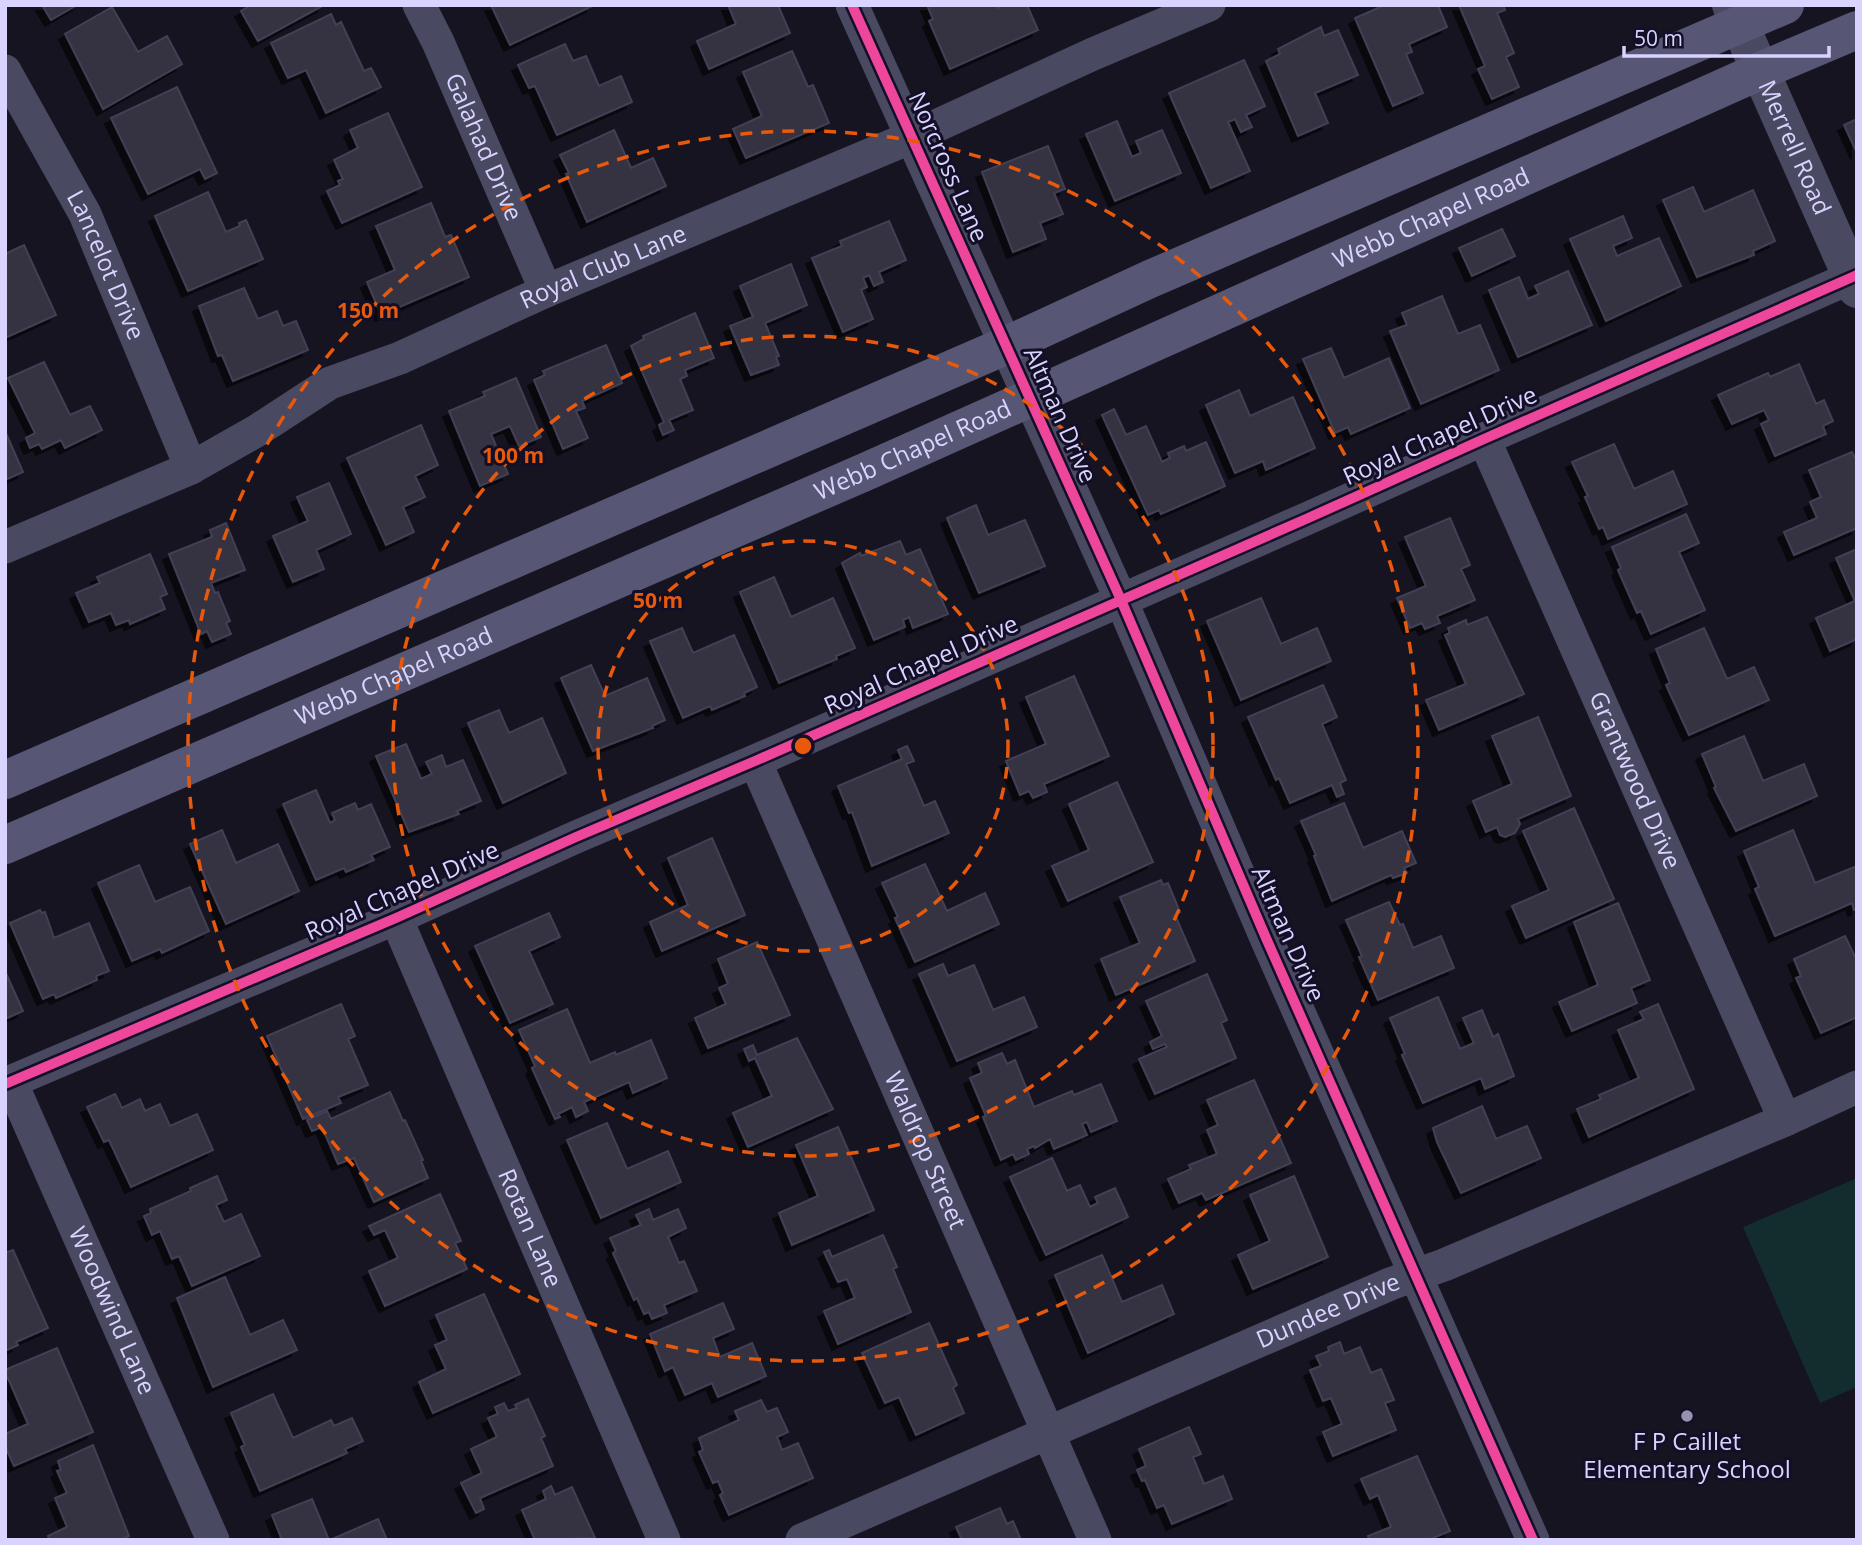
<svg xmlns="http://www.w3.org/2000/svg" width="1862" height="1545" font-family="'Open Sans',sans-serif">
<defs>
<filter id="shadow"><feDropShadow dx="-6" dy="6" stdDeviation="0" flood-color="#0009"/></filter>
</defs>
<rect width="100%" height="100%" fill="#161421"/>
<path fill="#132c2d" d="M1857 1178V1387L1820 1403 1743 1227Z"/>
<path fill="#343243" stroke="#433f54" stroke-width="2" filter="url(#shadow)" d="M42 5H77L51 20Z
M251 5H324L258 41 241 11Z
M491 5H592V6L510 45Z
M728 5H778L790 33 709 69 697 41 736 24Z
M927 5H997L998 8 1003 5H1027L1038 30 950 69 929 21 933 19Z
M1385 5H1438L1447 27 1409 44 1412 52 1406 54 1423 93 1393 106 1355 18Z
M1459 5H1503L1505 10 1497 13 1514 53 1506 57 1519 87 1492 99 1478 69 1485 66Z
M112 7 138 52 167 36 182 64 103 109 65 34Z
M331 14 336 25 341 22 364 71 371 68 381 87 326 113 306 70 288 78 271 43Z
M1321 27 1324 36 1338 30 1358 75 1315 93 1328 123 1298 136 1266 61 1280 54 1278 49Z
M565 44 573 61 586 56 599 86 621 76 632 102 557 135 535 86 529 88 518 65Z
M792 51 808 87 813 85 829 123 746 158 733 129 762 116 743 72Z
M1244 60 1265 106 1246 115 1252 127 1241 132 1235 119 1228 122 1250 171 1211 188 1169 93Z
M177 87 217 173 205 179 200 169 148 194 111 118Z
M388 113 422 187 342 223 327 191 340 185 338 181 343 179 334 160 358 148 350 130Z
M1857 119V153L1844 125Z
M1117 121 1132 157 1141 153 1136 141 1162 130 1181 173 1115 201 1086 134Z
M614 130 631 168 653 158 666 186 587 222 566 174 569 173 560 155Z
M1048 146 1065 189 1054 193 1063 214 1040 223 1046 239 1013 252 982 172Z
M1693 187 1704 212 1753 190 1775 241 1753 251 1754 255 1697 277 1663 200Z
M208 192 226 232 240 226 239 223 246 220 263 259 188 291 155 216Z
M431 203 445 237 451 235 469 277 381 315 367 282 395 270 376 226Z
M1623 216 1632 238 1613 246 1617 256 1659 238 1681 286 1606 321 1570 239Z
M889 221 906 260 879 272 883 282 874 286 869 275 863 278 867 287 861 290 873 319 843 332 812 258 842 246 840 241Z
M1502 229 1515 256 1472 276 1459 248Z
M24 245 56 315 5 338V254Z
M791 264 807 305 765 323 779 356 776 357 779 365 751 375 730 326 753 317 740 286Z
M1568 271 1592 325 1518 357 1489 290 1519 277 1528 299 1539 294 1535 286Z
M244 288 258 319 277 311 283 326 296 321 308 350 233 381 222 355 218 356 199 306Z
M1442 296 1458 334 1480 325 1499 370 1421 404 1390 331 1407 325 1402 313Z
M695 313 714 358 685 370 687 376 680 379 693 410 669 420 674 430 663 435 659 425 664 422 631 346 644 339 643 336Z
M606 345 622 383 582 401 585 408 576 411 588 438 563 449 534 380 545 375 543 371Z
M1331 348 1344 378 1389 358 1410 408 1351 434 1348 427 1335 433 1303 359Z
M44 362 70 415 90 406 102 430 65 448 61 440 42 449 39 444 30 448 26 438 35 433 8 378Z
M1799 364 1816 404 1824 400 1833 421 1823 426 1826 434 1775 456 1761 424 1769 420 1764 410 1732 424 1718 395 1768 373 1770 377Z
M516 378 541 437 519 446 510 426 491 434 508 474 480 486 449 411 485 396 483 392Z
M1239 390 1250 416 1293 397 1315 448 1266 470 1263 461 1235 473 1206 405Z
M1114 409 1126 435 1146 426 1162 462 1170 458 1168 453 1184 446 1186 451 1206 442 1225 486 1161 514 1159 510 1148 515 1102 415Z
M421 425 438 465 415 476 425 497 403 507 414 532 386 545 347 458Z
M5 431 23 472 5 480Z
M1614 444 1634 489 1673 471 1687 504 1608 539 1603 527 1599 529 1585 497 1588 496 1572 462Z
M1852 452 1857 462V528L1794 555 1784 532 1817 518 1810 502 1821 497 1809 470Z
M329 483 351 534 316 550 324 569 293 582 273 536 308 521 297 497Z
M976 505 988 535 1025 520 1045 566 979 593 947 518Z
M1686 514 1699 543 1679 552 1705 610 1651 634 1641 611 1637 613 1618 570 1621 568 1612 547Z
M1450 518 1470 565 1461 569 1475 600 1437 616 1440 623 1425 629 1422 623 1410 628 1397 598 1426 586 1405 537Z
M226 523 245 570 211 583 215 593 218 592 230 621 226 623 231 634 212 642 207 631 201 634 169 554 212 537 210 530Z
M900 541 906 555 920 549 948 614 913 628 909 617 903 620 905 627 874 640 842 563 860 553 861 556Z
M1857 549V639L1830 651 1816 618 1855 601 1836 558Z
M150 554 167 594 160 597 165 609 130 624 129 620 116 625 111 613 89 622 76 593 100 583 97 577Z
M774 577 791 617 833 598 855 648 836 656 837 659 779 683 740 592Z
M1261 598 1281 644 1317 628 1331 661 1241 700 1207 621Z
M1487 617 1524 694 1439 730 1426 700 1466 684 1445 635 1450 633 1448 628 1466 620 1467 625Z
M682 628 693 653 734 635 757 687 744 693 745 696 712 710 710 706 683 718 650 641Z
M1704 628 1727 679 1754 667 1769 700 1689 735 1666 685 1670 683 1656 649Z
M591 665 605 696 647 678 665 720 652 726 653 728 593 751 561 678Z
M1074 676 1109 756 1044 784 1047 792 1033 798 1029 791 1020 795 1006 761 1046 744 1026 697Z
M1323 685 1337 717 1322 724 1346 780 1340 783 1344 794 1337 797 1332 785 1290 803 1279 778 1276 780 1248 717Z
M499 710 509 733 542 718 566 773 503 803 468 723Z
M1538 717 1571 796 1518 819 1520 824 1515 833 1505 837 1500 835 1497 827 1486 832 1473 801 1512 784 1492 736Z
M1744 736 1763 781 1804 764 1817 796 1736 831 1714 788 1716 787 1702 754Z
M406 744 421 779 432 774 426 762 442 755 446 767 463 760 481 801 457 811 459 814 409 832 376 756Z
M907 746 914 761 906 764 924 806 935 801 949 833 872 866 852 812 849 813 838 786 902 759 898 750Z
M1117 782 1153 862 1068 901 1052 866 1089 850 1069 804Z
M316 790 330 823 335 820 332 813 355 803 358 810 371 804 390 847 371 855 374 860 346 872 344 868 316 880 283 804Z
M1344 803 1363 848 1402 831 1416 863 1404 868 1407 873 1393 878 1391 875 1332 901 1314 856 1316 855 1301 821Z
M1574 808 1614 899 1526 938 1512 906 1549 890 1523 831Z
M222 830 236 863 278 844 299 891 226 924 190 844Z
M1793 830 1815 883 1857 866V909L1854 910 1852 903 1775 936 1755 889 1759 887 1744 851Z
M712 838 745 915 662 951 650 922 688 905 668 858Z
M925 864 947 911 985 893 999 924 915 962 895 918 898 917 882 883Z
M139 865 155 902 190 887 209 931 162 953 160 949 132 961 98 883Z
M1161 880 1163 885 1168 883 1180 912 1175 915 1195 961 1116 995 1101 959 1140 943 1120 897Z
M1389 902 1400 925 1403 924 1413 948 1441 936 1454 968 1378 1000 1359 957 1362 956 1346 920Z
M1618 903 1650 980 1631 988 1637 1003 1572 1031 1559 1002 1598 985 1574 922Z
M40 910 42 913 45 912 54 938 89 923 109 971 96 976 97 980 56 998 54 994 43 999 10 923Z
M549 913 560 937 529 951 553 1004 510 1023 475 946Z
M1845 936 1857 961V1017L1821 1033 1796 978 1801 976 1794 959Z
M757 942 790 1015 708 1048 695 1018 726 1004 719 988 728 984 718 959Z
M943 964 948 976 974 965 993 1010 1024 997 1037 1027 957 1061 919 974Z
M5 971 23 1011 5 1019Z
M1207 974 1227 1020 1221 1023 1236 1058 1155 1094 1139 1059 1167 1047 1165 1044 1153 1049 1150 1042 1162 1036 1146 1001Z
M1438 997 1460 1049 1474 1043 1463 1018 1482 1010 1493 1037 1498 1034 1514 1076 1485 1089 1481 1078 1423 1103 1402 1055 1405 1054 1390 1018Z
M341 1004 355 1036 348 1039 368 1085 338 1097 341 1103 303 1119 267 1036Z
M1658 1004 1694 1089 1589 1137 1577 1109 1601 1099 1599 1095 1639 1078 1618 1030 1644 1019 1640 1012Z
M567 1009 590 1063 615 1052 616 1055 651 1040 667 1078 633 1093 629 1082 584 1102 588 1111 576 1117 572 1107 558 1114 560 1117 555 1119 532 1068 535 1066 519 1030Z
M797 1038 833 1109 748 1147 733 1113 772 1096 755 1058 749 1061 744 1049 753 1045 757 1055Z
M1002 1053 1007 1064 1015 1060 1034 1107 1072 1091 1074 1095 1101 1084 1117 1121 1091 1132 1087 1122 1082 1124 1087 1135 1054 1149 1050 1139 1035 1148 1034 1146 1027 1149 1029 1154 1016 1160 1013 1154 1001 1160 983 1117 986 1116 970 1078 982 1073 978 1063Z
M1254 1080 1291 1163 1206 1200 1202 1193 1179 1203 1168 1179 1191 1169 1189 1165 1217 1154 1207 1130 1218 1125 1207 1100Z
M390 1092 403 1121 405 1120 423 1160 421 1161 428 1178 374 1202 354 1158 338 1164 322 1127 312 1131 307 1120 327 1111 331 1119Z
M115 1094 122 1108 140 1099 145 1111 160 1104 170 1126 197 1114 213 1150 131 1187 109 1140 104 1142 87 1107Z
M1482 1106 1496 1139 1527 1126 1541 1158 1461 1193 1437 1142 1433 1128Z
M607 1123 627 1169 668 1151 681 1182 601 1218 567 1140Z
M838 1127 874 1210 792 1245 779 1213 818 1196 796 1145Z
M1052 1158 1067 1191 1080 1185 1090 1207 1098 1203 1095 1197 1115 1188 1128 1217 1046 1255 1010 1177Z
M217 1176 227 1200 216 1205 224 1222 241 1214 260 1256 192 1286 179 1256 172 1259 160 1231 152 1235 144 1216 151 1213 150 1209 191 1191 190 1188Z
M1294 1176 1328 1257 1253 1289 1238 1255 1270 1241 1250 1195Z
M440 1194 461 1241 455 1243 467 1269 385 1306 369 1271 398 1258 385 1230 374 1235 369 1226Z
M649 1209 653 1220 678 1209 686 1228 668 1237 679 1263 684 1261 697 1291 664 1305 667 1313 652 1319 649 1312 644 1314 637 1298 634 1300 613 1253 616 1251 610 1238 641 1225 636 1215Z
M883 1235 897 1267 893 1269 911 1312 838 1344 824 1311 855 1298 847 1279 838 1282 824 1252 829 1250 832 1257Z
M13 1250 48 1328 16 1342 18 1345 7 1350 5 1347V1253Z
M1102 1255 1122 1302 1162 1285 1174 1314 1088 1353 1055 1275Z
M225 1277 250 1335 283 1320 297 1350 213 1387 177 1298Z
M484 1294 520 1374 433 1413 419 1382 446 1369 435 1345 447 1340 436 1315Z
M723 1303 734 1329 713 1338 720 1357 752 1343 766 1376 718 1397 712 1383 685 1395 673 1367 665 1371 650 1334Z
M929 1323 957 1385 953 1388 964 1413 916 1435 899 1397 885 1403 862 1353Z
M1340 1342 1344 1354 1360 1347 1371 1373 1381 1369 1394 1400 1385 1403 1396 1430 1333 1456 1323 1432 1342 1424 1331 1398 1323 1401 1310 1370 1321 1366 1316 1356 1329 1351 1328 1347Z
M57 1348 93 1432 14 1466 5 1446V1434L28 1424 8 1378 5 1379V1370Z
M273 1394 293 1438 331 1420 334 1426 352 1418 363 1441 345 1449 347 1453 260 1491 241 1447 245 1445 231 1413Z
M528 1399 545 1436 541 1438 553 1466 480 1498 484 1509 476 1513 461 1483 482 1473 471 1449 497 1437 488 1418 498 1414 495 1407 504 1403 508 1411 517 1408 515 1405Z
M761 1400 767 1412 777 1408 788 1432 777 1437 782 1450 798 1443 813 1478 729 1515 720 1495 723 1493 718 1481 713 1483 699 1452 703 1450 699 1438 739 1420 735 1411Z
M1189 1427 1201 1454 1193 1457 1204 1484 1223 1476 1232 1499 1172 1524 1164 1505 1157 1508 1145 1480 1142 1481 1137 1470 1146 1466 1139 1449Z
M93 1445 129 1536 120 1540H50L48 1536 67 1527 55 1498 67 1493 57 1471 61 1470 58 1461Z
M1417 1456 1450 1531 1428 1540H1370L1368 1536 1391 1527 1378 1495 1370 1499 1361 1479Z
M551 1486 555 1495 572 1487 595 1538 535 1540 522 1510 546 1499 543 1491Z
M312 1499 329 1540H282L272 1515Z
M1000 1508 1007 1524 1013 1521 1021 1540H962L956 1527Z
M378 1519 387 1540H330Z"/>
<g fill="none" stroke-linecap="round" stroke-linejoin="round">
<g stroke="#4a4962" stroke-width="33">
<path id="s1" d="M419 5 438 42 546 291"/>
<path d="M852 5 1121 600 1266 938 1533 1540"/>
<path id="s2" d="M5 71 85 214 191 468"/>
<path id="s3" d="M1484 439 1785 1120"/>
<path id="s4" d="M5 547 191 468 258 430 330 383 400 358 546 291 912 137 1093 54 1209 5"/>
<path id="s5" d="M755 761 1095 1540"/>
<path id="s6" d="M396 918 664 1540"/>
<path id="s7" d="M11 1082 213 1540"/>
<path d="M5 1084 396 918 576 837 755 761 1306 519 1484 439 1857 275"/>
<path id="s8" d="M802 1540 1390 1284 1444 1265 1785 1120 1857 1087"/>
</g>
<path stroke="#4a4962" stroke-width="38" id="s9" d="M1731 5 1857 289"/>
<g stroke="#575674" stroke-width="38">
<path d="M5 780 1005 346 1150 279 1785 5"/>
<path id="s10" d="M5 845 865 472 1760 71 1857 30"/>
</g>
<defs>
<path id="cycleway" d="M852 5 1121 600 1266 938 1533 1540
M5 1084 396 918 576 837 755 761 1306 519 1484 439 1857 275"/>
</defs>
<use href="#cycleway" stroke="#130f26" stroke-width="15"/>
<use href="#cycleway" stroke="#ed469a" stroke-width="10"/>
</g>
<g fill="none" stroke="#e8590c" stroke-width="3.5" stroke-dasharray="12 9">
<circle cx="803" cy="746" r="205"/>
<circle cx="803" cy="746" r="410"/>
<circle cx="803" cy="746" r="615"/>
</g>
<circle fill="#9591b1" stroke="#130f26" stroke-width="2.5" cx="1687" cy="1416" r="7"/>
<g text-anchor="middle" stroke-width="6" stroke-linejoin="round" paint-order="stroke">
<g font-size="24" fill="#d9d4ff" stroke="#130f26">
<text dy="8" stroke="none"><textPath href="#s1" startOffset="156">Galahad Drive</textPath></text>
<text dy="8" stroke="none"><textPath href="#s9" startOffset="156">Merrell Road</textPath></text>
<text transform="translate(948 167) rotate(66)" y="8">Norcross Lane</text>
<text dy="8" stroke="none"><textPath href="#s10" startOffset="1558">Webb Chapel Road</textPath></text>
<text dy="8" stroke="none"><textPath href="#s2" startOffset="219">Lancelot Drive</textPath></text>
<text dy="8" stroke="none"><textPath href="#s4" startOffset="662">Royal Club Lane</textPath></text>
<text transform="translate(1060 415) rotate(66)" y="8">Altman Drive</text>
<text transform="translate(1440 436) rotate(-24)" y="8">Royal Chapel Drive</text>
<text dy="8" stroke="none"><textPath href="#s10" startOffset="990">Webb Chapel Road</textPath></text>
<text transform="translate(921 665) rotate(-24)" y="8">Royal Chapel Drive</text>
<text dy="8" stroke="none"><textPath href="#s10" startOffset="424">Webb Chapel Road</textPath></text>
<text dy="8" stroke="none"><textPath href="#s3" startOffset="373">Grantwood Drive</textPath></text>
<text transform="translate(402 891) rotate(-24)" y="8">Royal Chapel Drive</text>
<text transform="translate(1288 934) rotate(66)" y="8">Altman Drive</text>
<text dy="8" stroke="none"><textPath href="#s5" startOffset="425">Waldrop Street</textPath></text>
<text dy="8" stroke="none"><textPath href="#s6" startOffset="338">Rotan Lane</textPath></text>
<text dy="8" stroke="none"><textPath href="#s7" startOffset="250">Woodwind Lane</textPath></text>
<text dy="8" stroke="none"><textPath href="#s8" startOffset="574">Dundee Drive</textPath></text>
</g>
<g font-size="24" fill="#d9d4ff" stroke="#130f26">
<text x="1687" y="1450">F P Caillet<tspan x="1687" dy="28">Elementary School</tspan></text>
</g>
</g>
<circle cx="803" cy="746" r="10" fill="#e8590c" stroke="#130f26" stroke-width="3.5"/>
<g font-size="21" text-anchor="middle" font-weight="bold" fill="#e8590c" stroke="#130f26" stroke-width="6" stroke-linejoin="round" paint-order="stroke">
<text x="368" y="318">150 m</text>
<text x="513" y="463">100 m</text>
<text x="658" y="608">50 m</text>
</g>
<rect width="1862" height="1545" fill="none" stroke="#d9d4ff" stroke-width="14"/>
<path d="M1624 46v10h205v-10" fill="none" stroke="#d9d4ff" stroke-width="3.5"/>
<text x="1634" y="46" font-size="21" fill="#d9d4ff" stroke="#130f26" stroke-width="5" paint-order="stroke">50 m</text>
</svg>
